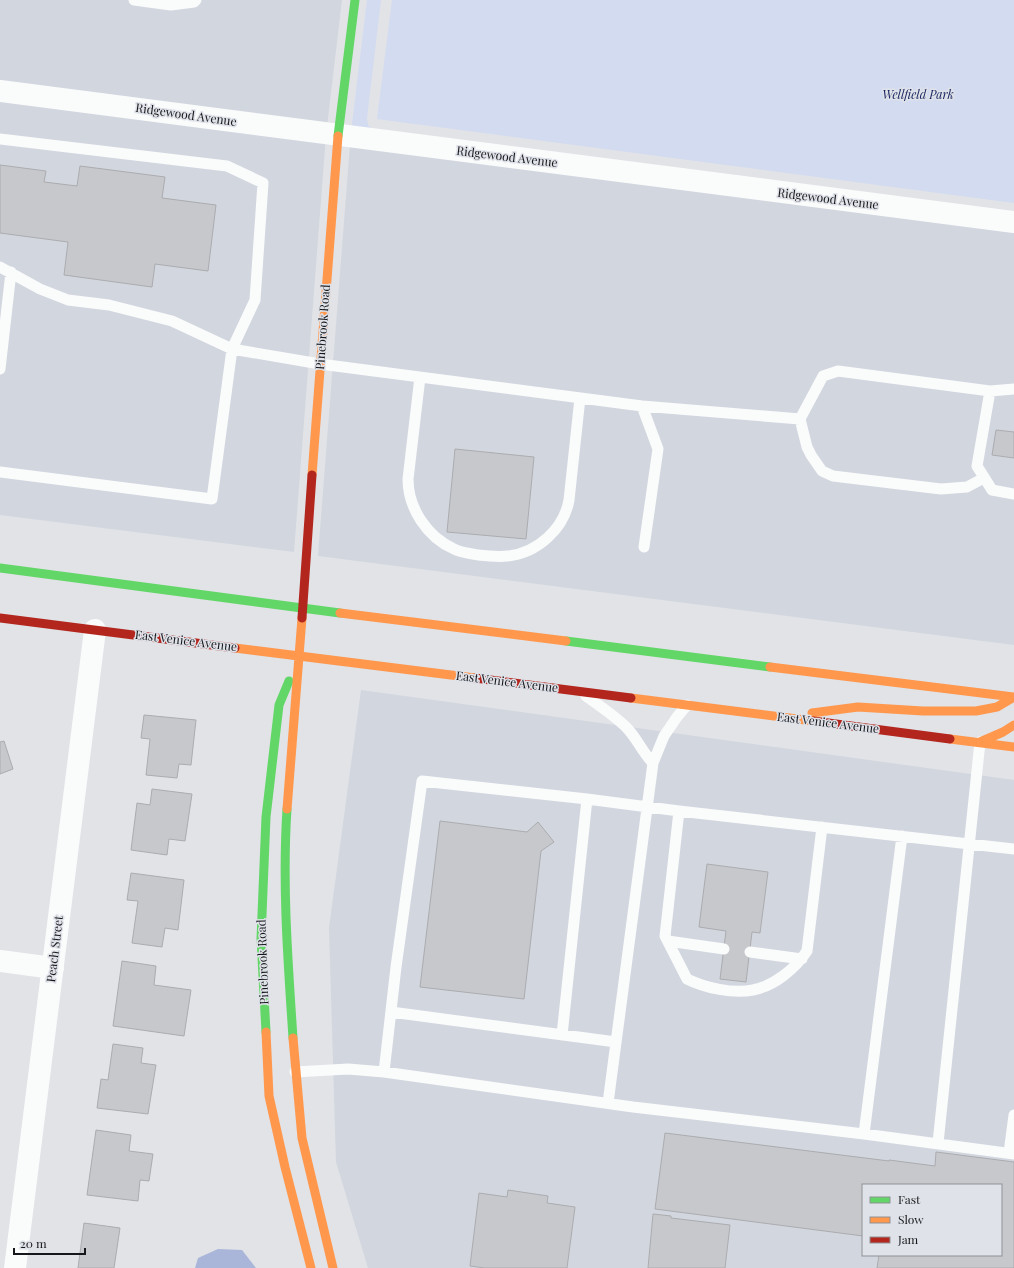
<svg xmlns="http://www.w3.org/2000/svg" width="1014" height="1268" font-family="'Playfair Display',serif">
<rect width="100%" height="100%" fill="#e1e3e7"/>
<path fill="#d2d6df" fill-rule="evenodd" d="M0 0H342L326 135 294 552 0 515Z
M351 132 1014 221V645L318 556Z
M361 690 1014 780V1268H368L336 1162 329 928ZM863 1185H1001V1255H863Z"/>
<path fill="#d3dbf0" d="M367 0H381L367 118 368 125 373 130 351 132Z
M392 0H1014V203L377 119Z"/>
<path fill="#a9b6d9" d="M218 1249 242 1250 256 1268H195L198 1258Z"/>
<path fill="#c7c8cc" stroke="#abacaf" d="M0 165 46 171 44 182 77 186 80 166 165 177 162 198 216 205 208 271 155 264 152 287 64 275 68 242 0 233Z
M996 430 1014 432V458L992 455Z
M455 449 534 457 526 539 447 532Z
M144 715 196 720 191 765 179 764 177 778 146 775 150 739 141 738Z
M4 741 13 769 0 774V742Z
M152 789 192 794 185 841 169 839 167 855 131 850 137 803 150 805Z
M440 821 527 832 538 822 554 842 541 851 524 999 420 987Z
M707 864 768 872 760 933 752 932 746 982 720 979 726 931 699 927Z
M131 873 184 880 178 930 165 928 162 947 132 943 138 901 127 900Z
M122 961 156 966 154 985 191 990 184 1036 113 1026Z
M113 1044 143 1048 141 1063 156 1065 148 1114 97 1108 101 1079 108 1080Z
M96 1130 131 1135 129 1151 153 1154 149 1181 140 1180 138 1201 87 1195Z
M665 1133 889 1161V1160L935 1166 936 1152 1014 1162V1268H877L879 1255H1001V1185H863V1236L655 1209Z
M508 1190 548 1196 547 1203 575 1207 567 1268H485L470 1266 479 1193 507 1197Z
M653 1214 671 1216V1218L730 1225 725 1268H648Z
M84 1223 120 1228 114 1268H78Z"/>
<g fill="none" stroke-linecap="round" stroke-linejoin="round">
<path stroke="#fafbfb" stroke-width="11" d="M134 0 171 5 194 2 196 0
M0 139 227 166 263 183 255 300 232 349 172 321 109 305 68 300 40 289 0 267
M0 369 11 272
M420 377 408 479C408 508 427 537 454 549 461 553 470 553 478 555 487 556 498 557 508 556 537 553 564 529 569 500L580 398
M1014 389 990 391 977 466 992 490 1014 494
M642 406 800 419 823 376 838 371 990 391
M800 419 807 447 811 455 822 471 833 476 941 489 967 487 984 478
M0 472 212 499 232 349 320 364 642 406 658 449 644 547
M586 696C600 706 615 716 626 727 637 738 642 752 653 763
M679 811 665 936 687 979C705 988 733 994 753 990 774 986 795 969 807 951L822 827
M668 941 724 949
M750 952 802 959
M391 1012 616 1042
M562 1035 587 799 679 811 1014 849
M295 1072 348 1069 384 1072 633 1107 864 1134 1014 1154
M384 1072 396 967 422 781 587 799
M608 1103 653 763 664 736 677 717 687 705
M864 1134 902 836
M938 1143 980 742
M1009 1153 1014 1115"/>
<path stroke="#fafbfb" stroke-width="22" d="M0 91 1014 222
M0 961 53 968
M15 1268 95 630"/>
<path stroke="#63d668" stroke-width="9" d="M338 136 355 0
M0 568 340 613
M566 641 770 667
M287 809C282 885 288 962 293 1038
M266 1032 261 939 266 817 279 705 289 681"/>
<path stroke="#ff974d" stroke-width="9" d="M312 475 338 136
M340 613 566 641
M235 648 475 678
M770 667 1014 697
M631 698 813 721
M812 713 858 707 923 711H976L997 707 1014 697
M950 739 1014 747
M980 742 1003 732 1014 725
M287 809 302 618
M266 1032 269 1096 285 1167 311 1268
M293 1038 302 1138 333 1268"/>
<path stroke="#b3261e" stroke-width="9" d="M0 618 235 648
M302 618 312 475
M475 678 631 698
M813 721 950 739"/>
</g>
<g text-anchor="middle" stroke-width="3" stroke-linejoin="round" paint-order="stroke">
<g font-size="12" font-style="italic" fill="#192660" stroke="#dfe2e9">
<text x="918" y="99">Wellfield Park</text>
</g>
<g font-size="12" fill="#16171a" stroke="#dfe2e9">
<text transform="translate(186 115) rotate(8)" y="4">Ridgewood Avenue</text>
<text transform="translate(507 157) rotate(7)" y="4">Ridgewood Avenue</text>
<text transform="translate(828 199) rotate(7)" y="4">Ridgewood Avenue</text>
<text transform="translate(323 327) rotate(-86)" y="4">Pinebrook Road</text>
<text transform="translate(186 641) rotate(7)" y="4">East Venice Avenue</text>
<text transform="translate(507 682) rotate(7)" y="4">East Venice Avenue</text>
<text transform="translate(828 723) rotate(7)" y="4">East Venice Avenue</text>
<text transform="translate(55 949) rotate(-83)" y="4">Peach Street</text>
<text transform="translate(263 962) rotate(-92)" y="4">Pinebrook Road</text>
</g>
</g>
<rect x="862" y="1184" width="140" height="72" fill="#dfe2e9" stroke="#8f9196"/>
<rect x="870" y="1197" width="20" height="6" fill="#63d668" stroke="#8f9196"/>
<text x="898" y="1204" font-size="12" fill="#16171a">Fast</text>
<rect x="870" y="1217" width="20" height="6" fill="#ff974d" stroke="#8f9196"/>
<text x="898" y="1224" font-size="12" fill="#16171a">Slow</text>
<rect x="870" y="1237" width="20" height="6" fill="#b3261e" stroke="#8f9196"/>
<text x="898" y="1244" font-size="12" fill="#16171a">Jam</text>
<path d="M14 1248v6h71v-6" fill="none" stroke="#16171a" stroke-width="2"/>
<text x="20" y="1248" font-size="12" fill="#16171a" stroke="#dfe2e9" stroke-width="3" paint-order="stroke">20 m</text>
</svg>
